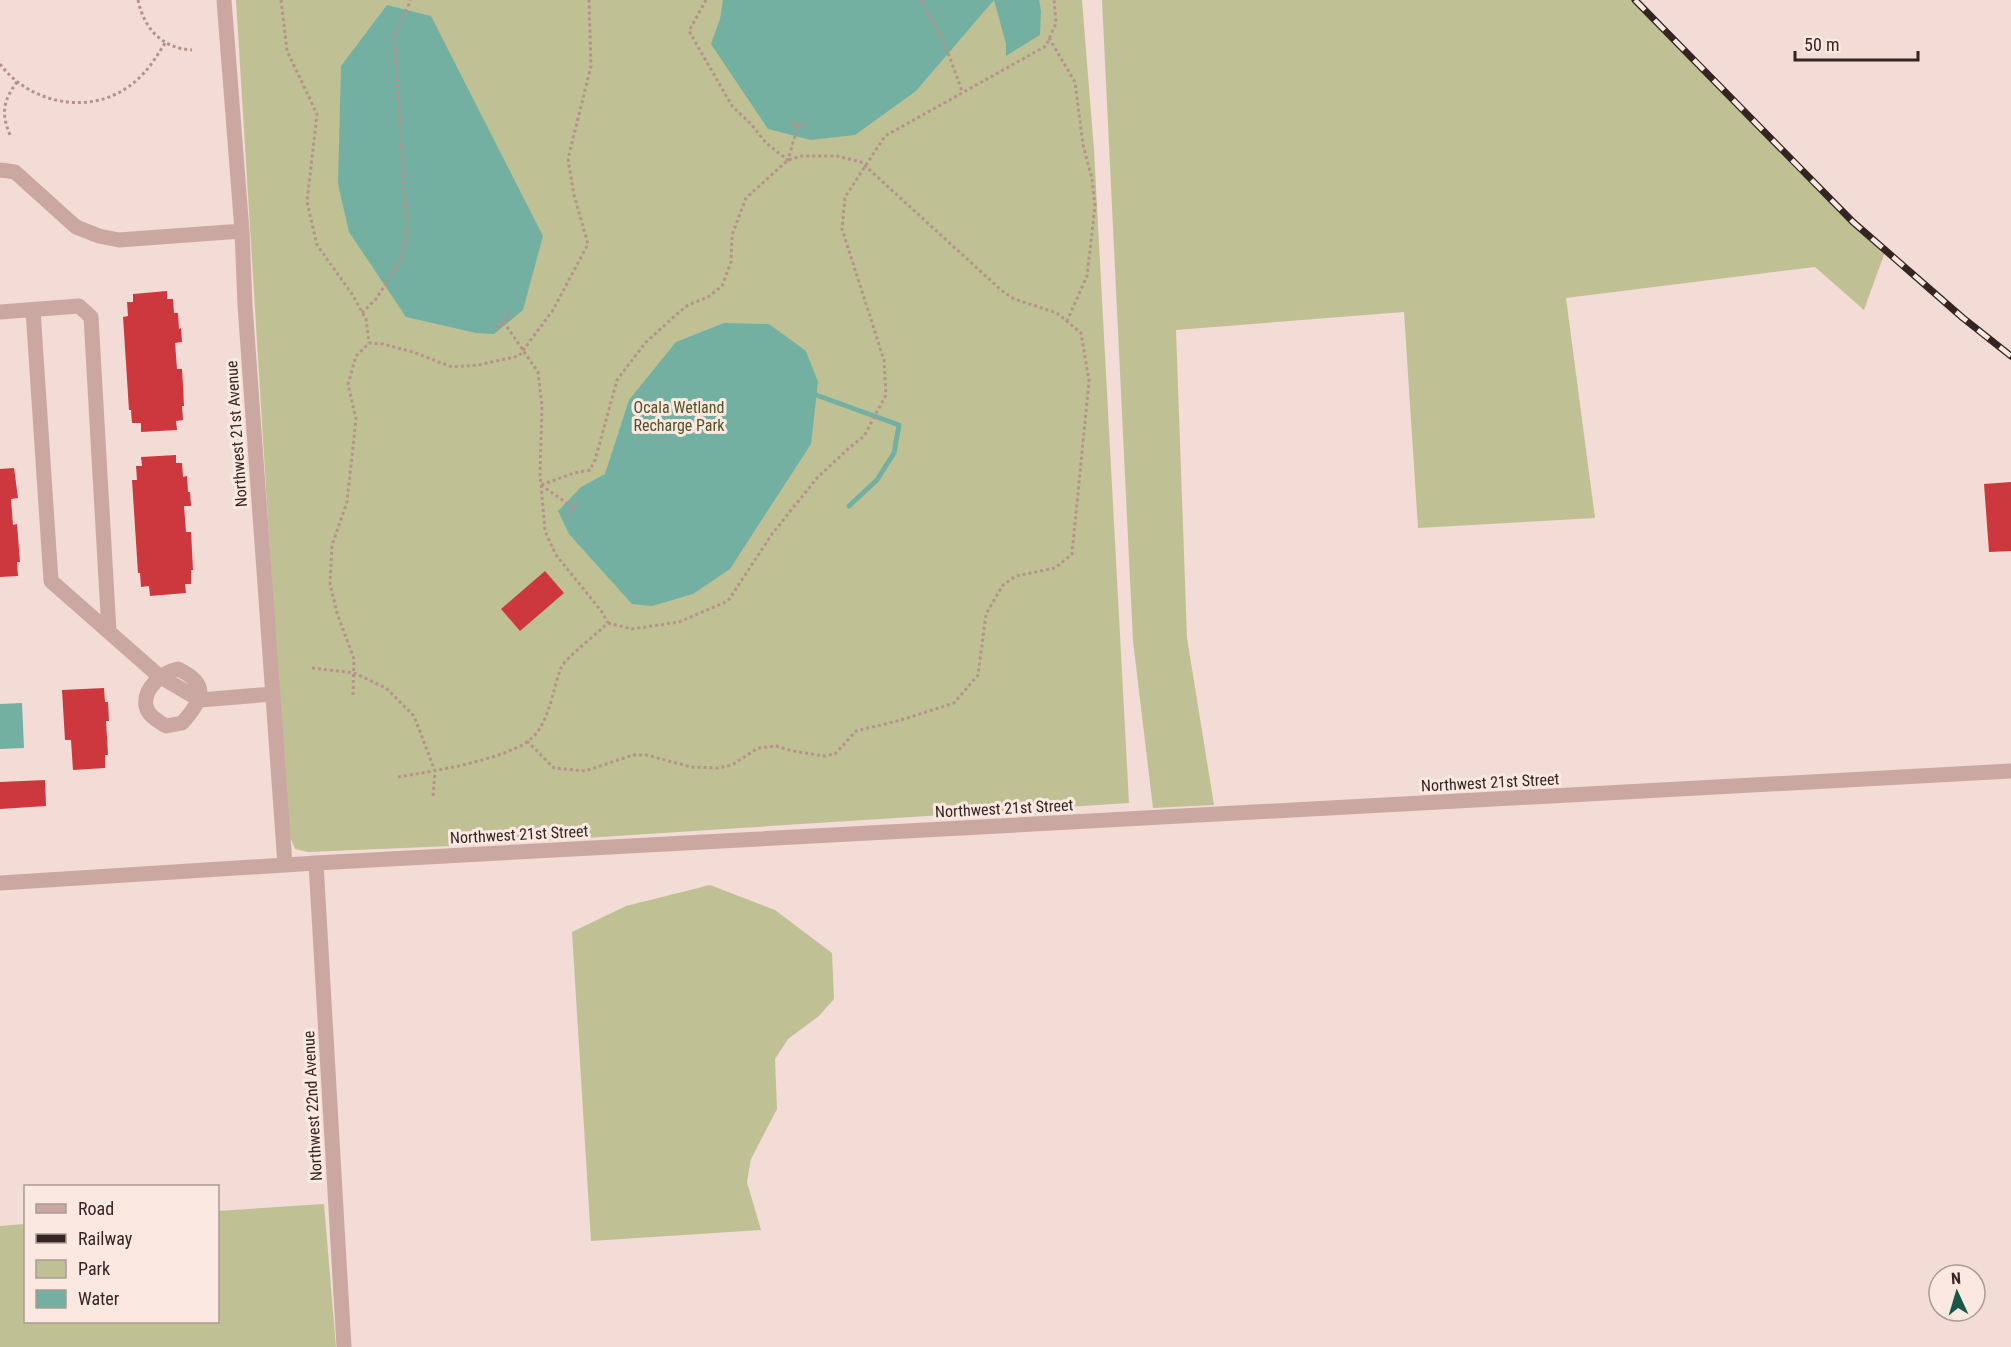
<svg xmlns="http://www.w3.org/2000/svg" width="2011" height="1347" font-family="'Roboto Condensed',sans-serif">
<rect width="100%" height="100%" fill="#f2dcd5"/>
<path fill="#bfc195" d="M236 0H1082L1094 150 1129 803 475 845 308 852 295 849 287 830Z
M1102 0H1641L1812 185 1885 252 1864 310 1815 267 1566 298 1595 518 1418 528 1404 312 1176 330 1187 638 1214 805 1153 808 1133 641Z
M710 885 775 910 832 953 834 999 819 1016 788 1039 775 1059 777 1109 751 1159 747 1182 761 1230 591 1241 572 932 626 906Z
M324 1204 336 1347H0V1226L25 1224 26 1322H218V1211Z"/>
<path fill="#73b0a2" d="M723 0H1039L1041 11 1040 35 1006 56V44L994 0 916 91 855 135 811 140 768 129 711 44 720 19Z
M387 5 431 16 543 236 523 310 494 334 476 333 406 317 349 232 338 184 341 66Z
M724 323 769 324 806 351 818 382 811 444 730 569 693 594 652 606 632 604 569 534 558 511 581 487 605 474 629 400 676 342Z
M22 703 24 748 0 749V704Z"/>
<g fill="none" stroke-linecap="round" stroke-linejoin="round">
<path stroke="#73b0a2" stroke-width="5" d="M816 395 899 425 894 453 877 480 849 506"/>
</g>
<path fill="#cd383e" d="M167 291V299H173L174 313H178L179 329 181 328 182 342 175 343 177 369H182L184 406H182L183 420 176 421 177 430 141 432V423H132L131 410H129L123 317 128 316 127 302H133V294Z
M176 455V463H182L183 477 187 476 188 492H190L191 506H184L186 532H191L193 570H191V584H185L186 593 150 596 149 586 141 587 140 573H138L132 480H137L136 466H142L141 457Z
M14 468 18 498 11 499 13 525 17 524 20 562H17L18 576 0 577V469Z
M2011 482V551L1989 552 1984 484Z
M545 571 564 593 520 631 501 609Z
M104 688 105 702H108L109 721H106L108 755H105V768L73 770 71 740H65L62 690Z
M45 780 46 806 0 809V782Z"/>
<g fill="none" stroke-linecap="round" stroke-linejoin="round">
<path stroke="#b6928b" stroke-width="3" stroke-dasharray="3 3" stroke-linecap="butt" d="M138 0C144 28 161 48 192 50
M281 0 287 51 317 114 307 202 317 245 352 294 366 319 369 343
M706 0 689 31 732 106 752 125 766 143 788 160 798 125
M921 0 944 42 962 91
M1049 38 1075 82 1083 145 1092 179 1095 206 1087 276 1067 321
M0 64C28 102 85 115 125 89 144 77 154 61 165 43
M790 123 805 127
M10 135C1 113 3 101 17 82
M362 313 376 299 401 260 407 229 394 35 411 0
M503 321 509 314
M541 485 574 508
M567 517 579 501
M608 623 632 629 679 622 728 601 772 534 817 478 849 448 864 436 886 395 884 360 842 229 845 197 885 136 1046 46 1056 23 1054 0
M312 668 354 673 386 688 414 716 435 771 433 797
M353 695 354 659 337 613 330 584 332 545 347 502 356 419 348 384 356 356 369 343 383 344 413 352 452 367 478 365 519 356 553 310 588 244 574 195 568 159 591 66 589 0
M527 741 554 768 585 771 633 755H646L691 767 718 768 732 765 758 748 776 746 793 751 824 756 835 754 856 731 901 720 954 703 978 675 986 614 1003 585 1016 576 1055 568 1072 554 1089 381 1081 333 1057 313 1014 299 1001 290 861 162 837 156H801L788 160 746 198 732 235 731 262 722 286 708 297 688 305 677 314 646 342 617 380 595 460 590 470 574 473 541 485
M398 777C429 772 513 759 534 736 551 717 552 690 561 668 566 657 598 633 608 623L602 612 556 555 545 531 540 473 542 406 538 372 503 321 495 329"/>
<path stroke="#caa8a1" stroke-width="15" d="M224 0 242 231 245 305 285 865
M0 170 15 172 76 227 99 236 119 240 242 231
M33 310 51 581 159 676 200 700 273 694
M0 312 79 306 91 317 109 632
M178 669C210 684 203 700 182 723L166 726C158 721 148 716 146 706 143 688 163 672 178 669Z
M316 863 344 1347
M0 883 316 863 2011 771"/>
<defs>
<path id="rail" d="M1635 0 1853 222 1963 318 2011 356"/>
</defs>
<use href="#rail" stroke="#342524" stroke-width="7"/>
<use href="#rail" stroke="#fae8e1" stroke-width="4.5" stroke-dasharray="14" stroke-linecap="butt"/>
</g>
<g text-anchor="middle" stroke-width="6" stroke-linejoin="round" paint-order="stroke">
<g font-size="16" fill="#4f5327" stroke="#fae8e1">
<text x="679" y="413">Ocala Wetland<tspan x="679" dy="18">Recharge Park</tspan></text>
</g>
<g font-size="16" fill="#342524" stroke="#fae8e1">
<text transform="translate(236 434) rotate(-94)" y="6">Northwest 21st Avenue</text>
<text transform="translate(1490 782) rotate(-3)" y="6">Northwest 21st Street</text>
<text transform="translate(1004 808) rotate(-3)" y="6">Northwest 21st Street</text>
<text transform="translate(519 834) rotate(-3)" y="6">Northwest 21st Street</text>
<text transform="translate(312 1106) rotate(-93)" y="6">Northwest 22nd Avenue</text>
</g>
</g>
<rect x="24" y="1185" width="195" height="138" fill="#fae8e1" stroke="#ab9a95" stroke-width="1.5"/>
<rect x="36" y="1204" width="30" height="9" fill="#caa8a1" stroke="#ab9a95" stroke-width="1.5"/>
<text x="78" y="1215" font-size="18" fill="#342524">Road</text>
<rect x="36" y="1234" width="30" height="9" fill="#342524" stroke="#ab9a95" stroke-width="1.5"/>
<text x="78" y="1245" font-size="18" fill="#342524">Railway</text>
<rect x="36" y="1260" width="30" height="18" fill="#bfc195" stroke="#ab9a95" stroke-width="1.5"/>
<text x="78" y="1275" font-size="18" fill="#342524">Park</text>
<rect x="36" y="1290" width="30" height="18" fill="#73b0a2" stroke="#ab9a95" stroke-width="1.5"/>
<text x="78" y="1305" font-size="18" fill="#342524">Water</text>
<g transform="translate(1957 1293) rotate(356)"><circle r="28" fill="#fae8e1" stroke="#ab9a95" stroke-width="1.5"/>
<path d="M0-4.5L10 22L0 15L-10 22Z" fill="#18574a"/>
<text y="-9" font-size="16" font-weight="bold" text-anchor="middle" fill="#342524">N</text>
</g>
<path d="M1795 51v9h123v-9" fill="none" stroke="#342524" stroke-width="3"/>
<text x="1804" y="51" font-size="18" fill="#342524" stroke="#fae8e1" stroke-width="4.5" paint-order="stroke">50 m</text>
</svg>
